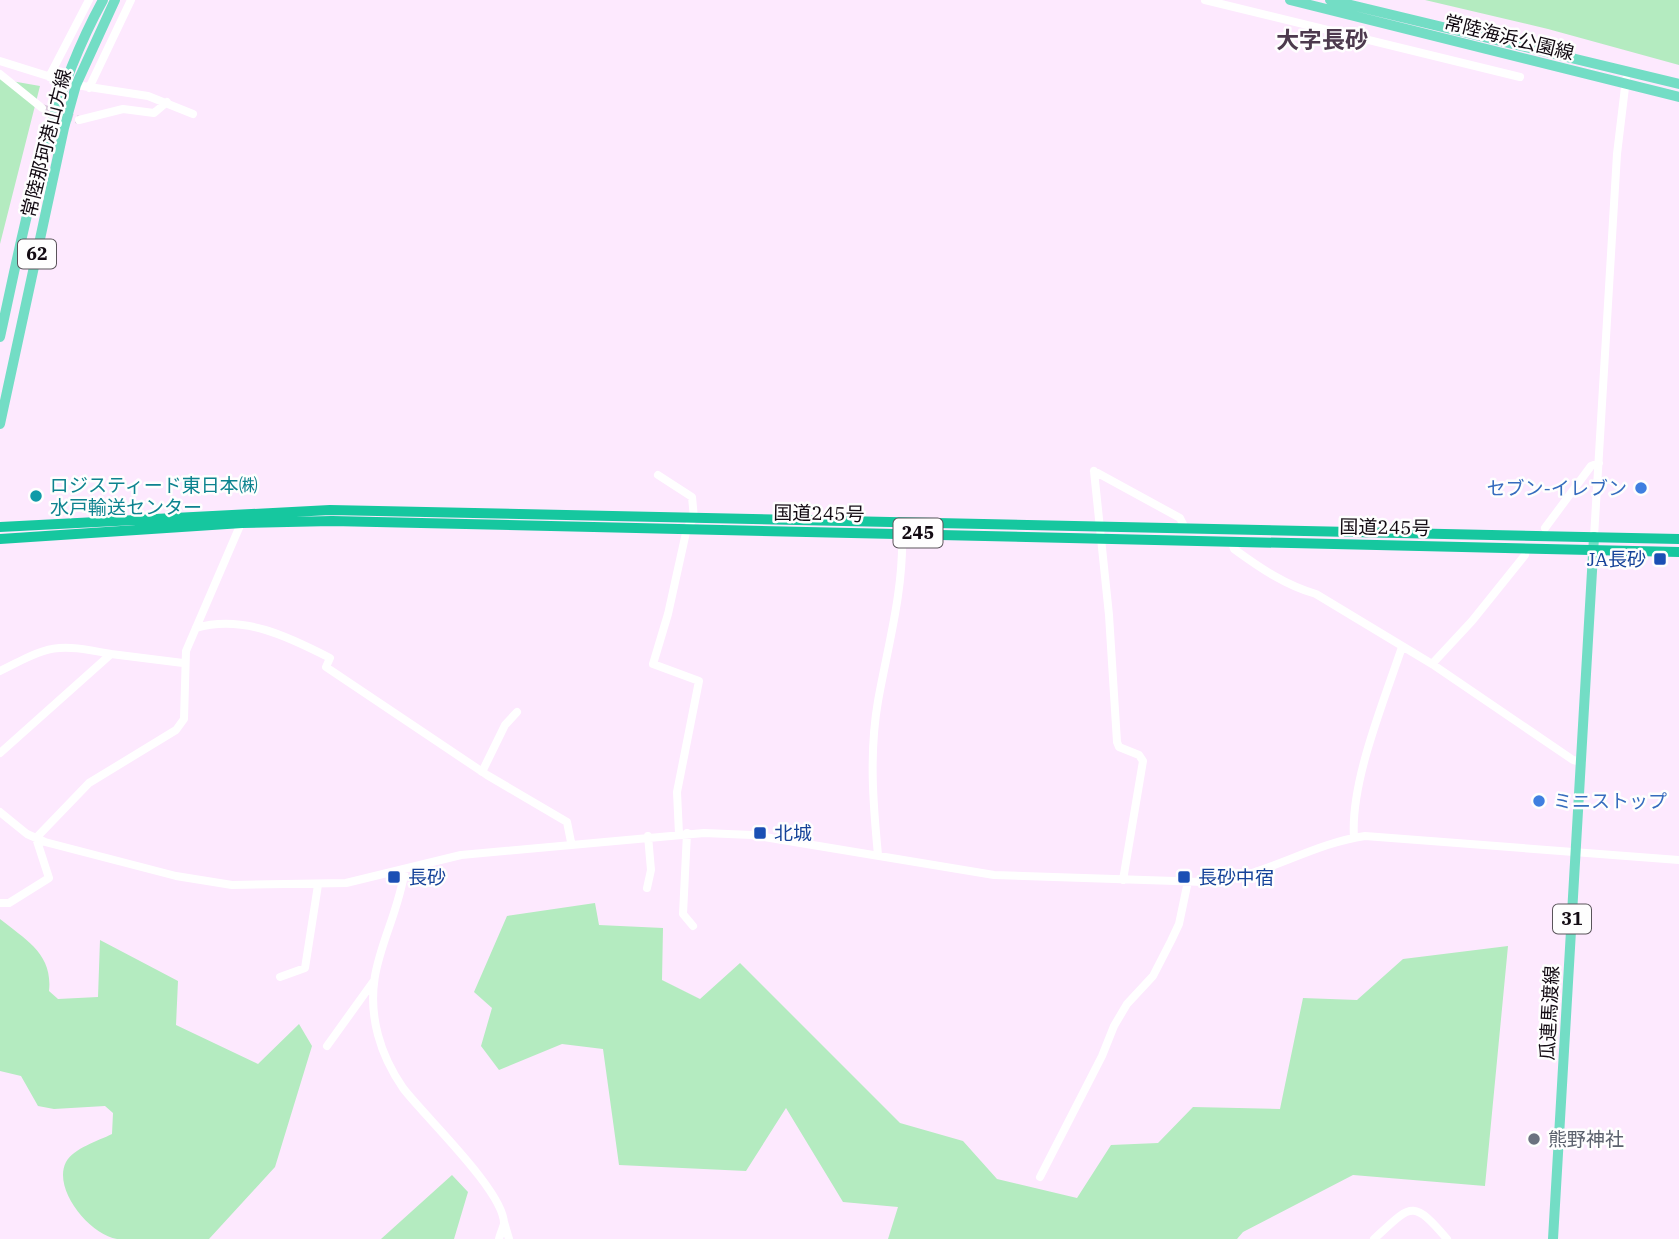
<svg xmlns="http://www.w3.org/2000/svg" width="1679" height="1239" font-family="'IBM Plex Serif','Noto Sans JP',serif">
<rect width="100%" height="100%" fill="#fde9fe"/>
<path fill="#b4ebc0" d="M1425 0H1679V65L1548 29Z
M0 79 40 86 0 244Z
M595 903 599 925 663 928 662 980 700 999 740 963 900 1123 963 1141 997 1179 1077 1198 1111 1145 1158 1143 1193 1107 1280 1109 1303 998 1357 1000 1403 959 1508 946 1485 1186 1353 1175 1243 1232 1237 1239H888L898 1207 843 1202 786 1108 746 1171 619 1165 603 1049 562 1044 499 1070 481 1046 492 1008 474 992 507 916Z
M0 919C26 940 53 954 49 991L58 999 98 997 100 940 178 981 176 1025 258 1064 299 1024 312 1046 275 1167 209 1239C179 1239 146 1239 117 1239 90 1235 52 1189 66 1162 74 1148 98 1141 112 1134L113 1113 105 1106 54 1109 38 1106 21 1076 0 1071Z
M452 1175 468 1192 454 1239H381Z"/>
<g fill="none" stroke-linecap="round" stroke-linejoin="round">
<path stroke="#dac8db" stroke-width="8" stroke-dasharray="8 4" stroke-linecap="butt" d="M42 108 79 120"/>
<path stroke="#fff" stroke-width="8" d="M1205 0 1520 77
M0 61 67 82
M0 74 42 108
M49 77 89 0
M76 85 148 96 193 114
M89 88 131 0
M79 120 123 109 154 113 167 102
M1094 471 1109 615 1117 742 1119 747 1139 755 1143 761 1123 880
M1094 471 1180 518 1185 528
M658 475 692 497 694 518 687 528 668 614 653 664 699 681 677 792 679 834
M1545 528 1591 466 1599 463
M1594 537 1617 154 1626 79
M1232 542 1234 549C1260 568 1285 585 1316 594L1432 664 1573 760 1582 762
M196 628C243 614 289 637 330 658L326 667 487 775 567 822 571 842
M1432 664 1472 621 1525 555
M0 671C51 645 55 643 111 654
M0 753 111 654 183 663
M482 772 505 725 517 712
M0 812 27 834 45 842 176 876 232 885 346 883 461 855 704 833 752 835 994 875 1205 882C1262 879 1309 844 1365 836L1679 860
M687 833 683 914 693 926
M1354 838C1350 782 1384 701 1402 647
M878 855C873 803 869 753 878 701 888 645 904 590 902 532
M405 869C396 931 360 968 378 1035 383 1054 392 1072 403 1088 424 1116 505 1192 504 1224 503 1228 500 1234 499 1239
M647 888 651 870 648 836
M0 903H9L49 878 36 838 89 783 176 730 184 719 186 651 242 521
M280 977 305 968 318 885
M327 1046 373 982
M1040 1177 1102 1056 1114 1026 1127 1004 1153 976 1171 941 1179 924 1188 881
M504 1222 509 1239
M1374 1239C1411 1205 1412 1198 1447 1239"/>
<path stroke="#73ddc5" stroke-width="10" d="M1290 0 1679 97
M1330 0 1679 84
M0 337C25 224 46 103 103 0
M0 424 64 128 76 85 115 0
M1553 1239 1594 537"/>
<path stroke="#16c79f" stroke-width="10" d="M0 527 330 510 1679 539
M0 539 242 523 332 521 1679 552"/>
</g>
<g fill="#3f7fe0" stroke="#fefefe" stroke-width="2.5">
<circle cx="1641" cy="488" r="7"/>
<circle cx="1539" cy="801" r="7"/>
</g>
<circle fill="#0f9aa8" stroke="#fefefe" stroke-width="2.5" cx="36" cy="496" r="7"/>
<g fill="#1a4fb4" stroke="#fefefe" stroke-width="2.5">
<rect x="1653" y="552" width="14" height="14" rx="3.5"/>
<rect x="753" y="826" width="14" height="14" rx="3.5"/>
<rect x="387" y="870" width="14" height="14" rx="3.5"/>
<rect x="1177" y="870" width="14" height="14" rx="3.5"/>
</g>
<circle fill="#6b7280" stroke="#fefefe" stroke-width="2.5" cx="1534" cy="1139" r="7"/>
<g text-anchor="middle" stroke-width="5" stroke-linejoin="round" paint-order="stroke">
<g fill="#fefefe" stroke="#5a545a" stroke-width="2">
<rect x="18" y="239.5" width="38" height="29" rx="5"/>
<rect x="893.5" y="518.5" width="49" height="29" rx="5"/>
<rect x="1553" y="904.5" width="38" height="29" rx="5"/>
</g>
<g font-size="18" font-weight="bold" fill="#130b13">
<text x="37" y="260">62</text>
<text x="918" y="539">245</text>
<text x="1572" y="925">31</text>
</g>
<g font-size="19" fill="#130b13" stroke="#fefefe">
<text transform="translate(1509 37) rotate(14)" y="7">常陸海浜公園線</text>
<text transform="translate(46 143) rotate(-76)" y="7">常陸那珂港山方線</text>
<text transform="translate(819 513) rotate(1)" y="7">国道245号</text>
<text transform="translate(1385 527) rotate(1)" y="7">国道245号</text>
<text transform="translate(1549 1013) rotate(-87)" y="7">瓜連馬渡線</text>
</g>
<g font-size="19" fill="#0d838f" stroke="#fefefe" text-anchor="start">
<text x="50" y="492">ロジスティード東日本㈱<tspan x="50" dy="22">水戸輸送センター</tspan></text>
</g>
<g font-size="19" fill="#366cbe" stroke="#fefefe" text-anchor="end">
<text x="1627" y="495">セブン-イレブン</text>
<text x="1553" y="808" text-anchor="start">ミニストップ</text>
</g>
<g font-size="19" fill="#164399" stroke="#fefefe" text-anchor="start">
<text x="1646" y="566" text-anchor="end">JA長砂</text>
<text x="774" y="840">北城</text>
<text x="408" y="884">長砂</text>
<text x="1198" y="884">長砂中宿</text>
</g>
<g font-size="19" fill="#5b616d" stroke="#fefefe" text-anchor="start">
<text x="1548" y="1146">熊野神社</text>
</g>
<g font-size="23" font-weight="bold" fill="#4d3a4e" stroke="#fefefe">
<text x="1322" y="48">大字長砂</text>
</g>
</g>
</svg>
